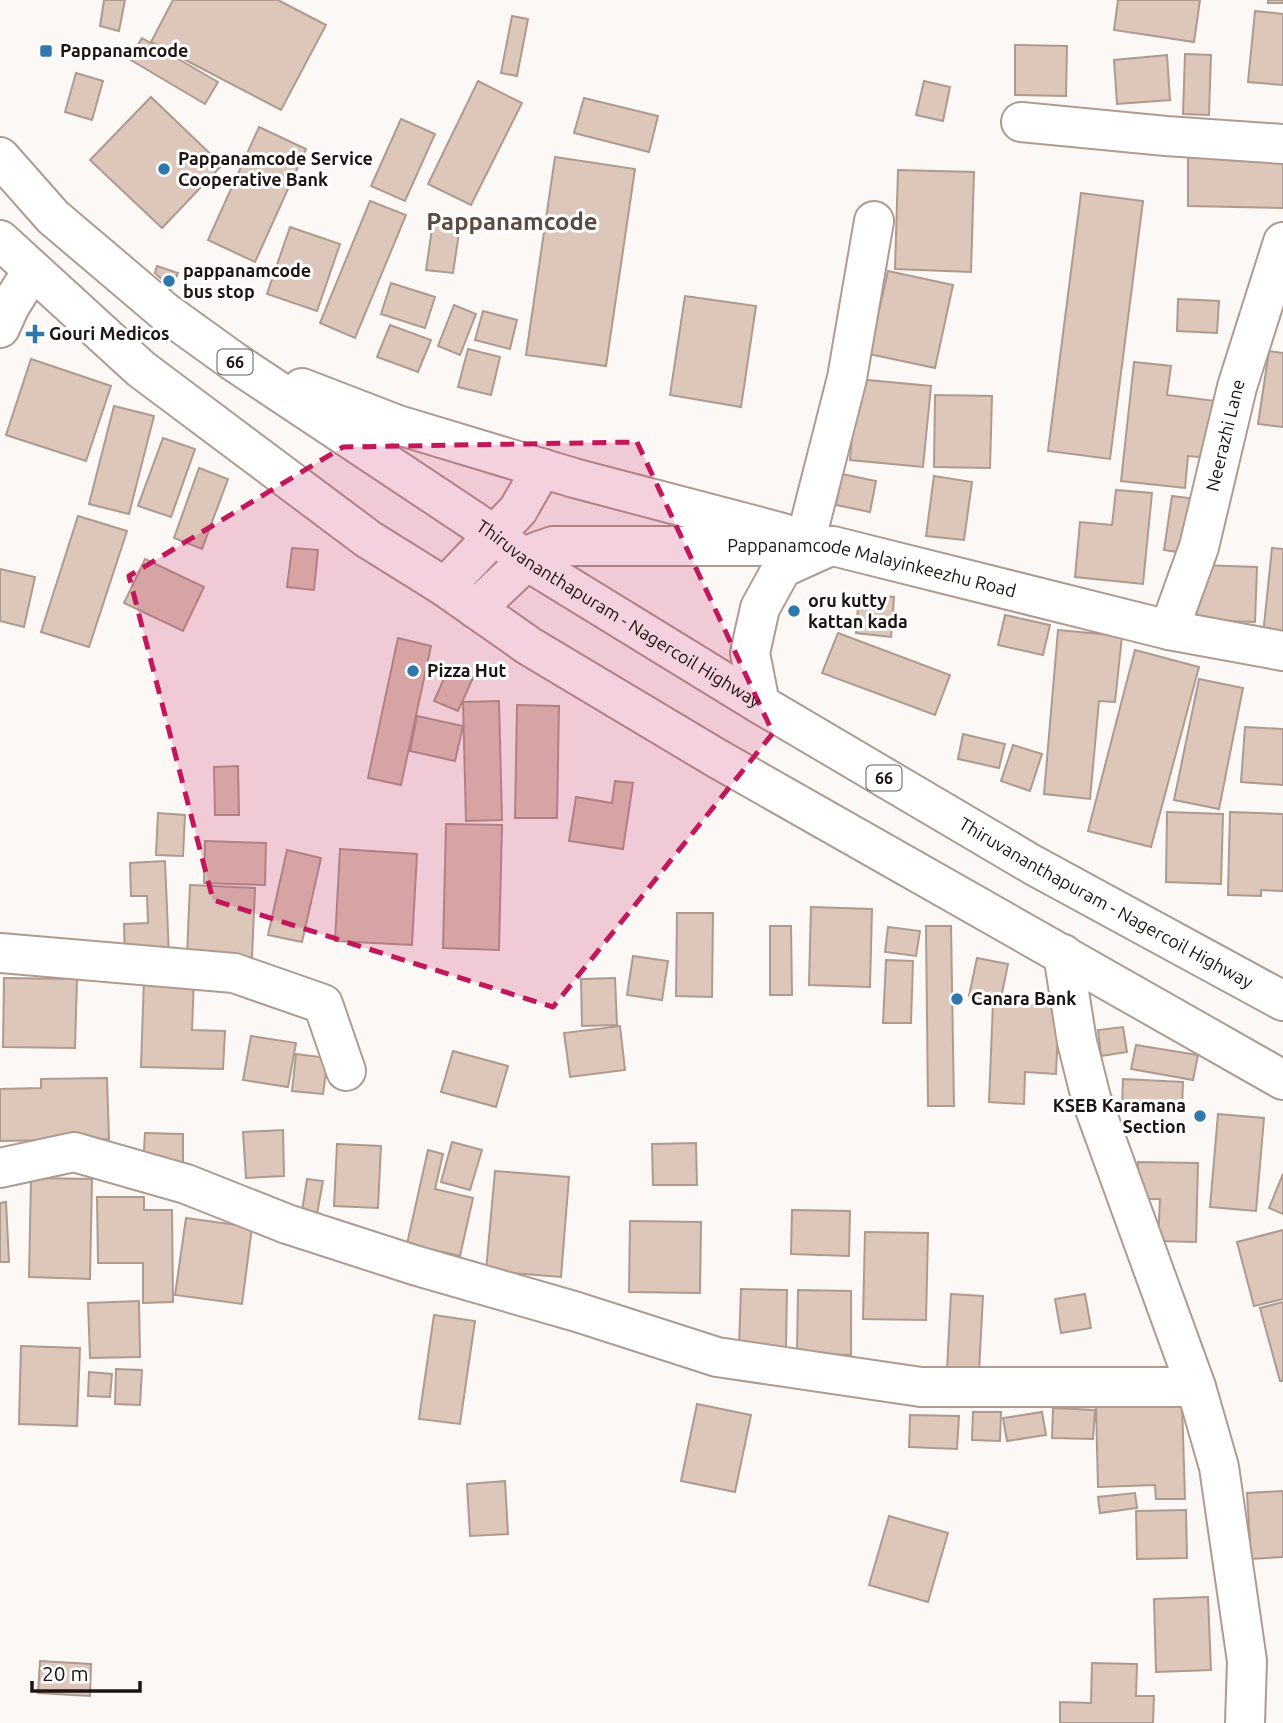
<svg xmlns="http://www.w3.org/2000/svg" width="1283" height="1723" font-family="Ubuntu,sans-serif">
<rect width="100%" height="100%" fill="#fcf8f5"/>
<path fill="#dcc7ba" stroke="#ae9a8e" stroke-width="2" d="M104 0H125L119 31 100 26Z
M173 0H278L326 25 281 110 151 42Z
M1118 0H1200L1194 42 1114 30Z
M1268 0H1283V3H1268Z
M1255 11 1283 14V85L1248 82Z
M512 16 528 19 517 76 501 73Z
M142 38 218 82 205 104 129 59Z
M1015 45 1067 46 1066 96 1015 95Z
M1185 54 1211 55 1209 115 1183 114Z
M1167 55 1170 100 1117 104 1114 60Z
M76 73 103 81 92 120 65 112Z
M478 81 522 103 471 205 428 184Z
M924 81 950 87 943 121 916 115Z
M151 97 222 165 162 228 90 160Z
M584 98 658 116 649 152 574 133Z
M401 119 435 134 405 201 371 186Z
M259 127 306 149 255 262 208 240Z
M1188 156 1283 157V208L1188 206Z
M555 157 635 169 606 366 526 355Z
M898 170 974 172 971 272 895 269Z
M1081 193 1143 201 1110 459 1048 451Z
M370 201 406 215 355 338 320 323Z
M433 222 460 226 453 273 426 270Z
M290 227 340 244 317 311 267 294Z
M157 266 178 273 171 288 155 273Z
M888 271 953 285 935 368 869 354Z
M391 283 435 297 425 328 381 314Z
M685 296 756 306 741 407 670 395Z
M1178 299 1219 301 1217 333 1177 331Z
M454 305 476 314 460 355 438 346Z
M483 311 517 320 510 349 475 340Z
M390 325 431 340 418 372 377 357Z
M468 349 500 357 491 395 458 387Z
M1269 351 1283 353V427L1258 424Z
M31 359 111 386 86 461 6 435Z
M1134 362 1171 366 1167 395 1216 401 1209 458 1188 456 1185 488 1121 481Z
M857 379 931 386 923 467 850 460Z
M935 395 992 396 990 468 934 467Z
M114 406 154 416 129 514 89 504Z
M163 438 195 449 171 517 138 506Z
M199 468 228 479 202 549 174 538Z
M842 474 876 481 870 512 836 505Z
M934 476 972 482 964 540 926 536Z
M1116 490 1152 493 1143 584 1075 577 1080 522 1112 525Z
M1172 496 1197 499 1189 554 1164 550Z
M78 516 127 531 89 647 41 632Z
M292 548 318 550 314 590 287 587Z
M1272 548 1283 549V637L1263 635Z
M145 559 204 587 183 631 124 603Z
M1198 565 1257 567 1255 622 1196 620Z
M0 569 35 577 24 627 0 621Z
M859 594 894 597 891 637 856 633Z
M1005 615 1050 625 1043 655 998 645Z
M1058 630 1122 636 1115 702 1099 701 1090 799 1044 794Z
M838 633 950 675 935 715 822 673Z
M398 638 431 646 401 785 368 778Z
M1135 650 1199 667 1151 847 1088 831Z
M449 667 473 678 458 711 434 701Z
M1199 679 1243 688 1219 809 1174 800Z
M499 701 502 820 466 821 463 702Z
M517 705 559 706 557 818H515Z
M417 716 463 726 455 761 410 751Z
M1245 727 1283 729V785L1241 782Z
M963 734 1005 744 999 768 958 759Z
M1013 745 1042 754 1030 791 1001 781Z
M238 766 239 815H215L214 767Z
M615 781 633 783 623 849 569 841 576 797 612 803Z
M1167 812 1223 814 1221 884 1166 882Z
M1230 812 1283 814V891L1261 890V896L1228 895Z
M158 813 185 815 183 856 156 855Z
M446 824 502 825 499 950 443 948Z
M205 841 266 843 265 885 204 883Z
M340 849 417 854 412 945 335 941Z
M287 850 321 858 302 942 268 935Z
M165 861 169 956 125 958 124 924 148 923 147 896H131L130 863Z
M190 885 255 888 252 958 187 955Z
M811 907 872 909 870 987 809 985Z
M677 913H713L712 997 676 996Z
M770 926H791L792 995H770Z
M926 926H951L954 1106H928Z
M888 927 920 931 916 956 885 952Z
M633 956 668 961 662 1000 627 995Z
M977 958 1008 964 1000 1003 969 996Z
M886 960 913 961 911 1023H883Z
M144 977 194 979 192 1030 225 1031 223 1069 141 1067Z
M4 978 77 979 75 1048 3 1047Z
M615 978 617 1025 582 1026 581 979Z
M993 1003 1059 1006 1056 1074 1025 1072 1024 1104 989 1102Z
M620 1026 625 1070 570 1077 564 1033Z
M1123 1027 1127 1052 1101 1056 1098 1030Z
M251 1036 296 1043 288 1087 243 1080Z
M1136 1045 1198 1055 1193 1080 1131 1069Z
M453 1051 508 1066 496 1107 441 1092Z
M296 1054 328 1058 323 1094 292 1091Z
M107 1078 109 1139 0 1141V1089L41 1088V1079Z
M1123 1079 1183 1082 1182 1108 1122 1106Z
M1218 1114 1264 1118 1256 1211 1210 1207Z
M283 1130 284 1176 246 1178 243 1132Z
M145 1133 183 1134V1167H143Z
M452 1142 482 1150 470 1190 441 1182Z
M696 1143 697 1185H653L652 1144Z
M337 1144 381 1146 378 1208 334 1206Z
M428 1150 443 1154 435 1189 473 1198 460 1256 407 1244Z
M1138 1162 1198 1163 1196 1242 1158 1241 1160 1199H1137Z
M495 1171 569 1177 561 1277 486 1271Z
M1283 1174V1214L1269 1208Z
M31 1178 92 1179 90 1279 29 1277Z
M307 1179 323 1181 317 1214 302 1211Z
M97 1197H144V1210H172L173 1302 143 1303V1263H98Z
M6 1202 9 1262H0V1203Z
M792 1210 850 1211 849 1256 791 1254Z
M186 1218 252 1227 242 1304 175 1295Z
M630 1221 701 1222 700 1293 629 1292Z
M1283 1230V1299L1254 1306 1237 1242Z
M865 1232 928 1233 926 1320 863 1319Z
M741 1289 787 1290 786 1348 739 1347Z
M798 1290 851 1291V1355L797 1354Z
M951 1294 983 1296 979 1372 947 1370Z
M1085 1294 1091 1328 1061 1333 1055 1299Z
M139 1301 140 1357 90 1358 88 1303Z
M1283 1302V1381H1280L1260 1308Z
M434 1315 475 1321 460 1424 419 1419Z
M21 1346 80 1348 77 1426 19 1424Z
M116 1369 142 1370 140 1405 115 1404Z
M89 1372 112 1374 110 1397 88 1396Z
M1182 1403 1185 1499H1156L1155 1485 1098 1487 1096 1406Z
M697 1404 751 1415 735 1492 681 1481Z
M1053 1408 1095 1410 1093 1439 1052 1438Z
M973 1412H1001L1000 1441 972 1440Z
M1042 1412 1046 1435 1007 1441 1003 1418Z
M910 1415 959 1416 957 1449 909 1447Z
M505 1481 508 1534 470 1536 467 1484Z
M1283 1491V1557L1251 1559 1247 1493Z
M1135 1493 1137 1508 1100 1513 1098 1497Z
M1186 1510 1187 1558 1137 1559 1136 1511Z
M889 1516 948 1533 928 1602 869 1585Z
M1208 1597 1211 1670 1156 1672 1154 1599Z
M40 1661 91 1664 90 1696 38 1693Z
M1092 1663 1137 1664 1136 1696H1154L1153 1723H1060V1702L1091 1703Z"/>
<g fill="none" stroke-linecap="round" stroke-linejoin="round">
<defs>
<g id="minor">
<path d="M1021 122 1166 136 1283 144"/>
<path d="M0 328 10 306 32 271"/>
<path d="M806 539 847 378 874 221"/>
<path id="s1" d="M1169 630 1199 547 1237 387 1283 242"/>
<path d="M0 953 234 973 323 1004 346 1071"/>
<path d="M1063 954 1077 1042 1091 1098 1196 1387 1219 1467 1247 1661 1245 1723"/>
<path d="M0 1168 74 1152 186 1184 287 1224 414 1265 577 1312 717 1357 921 1387H1196"/>
</g>
<g id="major">
<path id="s2" d="M0 157 53 217 165 312 233 361 496 536 527 561 760 704 1033 865 1283 1001"/>
<path d="M0 240 141 369 368 539 445 587 529 646 718 759 1283 1080"/>
<path d="M302 388 398 425 574 478 783 533"/>
<path d="M445 587 518 510 542 468"/>
<path id="s3" d="M476 609 536 552 553 546H833L1169 630 1283 651"/>
<path d="M760 704 750 653 760 608 782 568 824 549"/>
</g>
</defs>
<use href="#minor" stroke="#af9b8f" stroke-width="42"/>
<use href="#major" stroke="#af9b8f" stroke-width="42"/>
<use href="#minor" stroke="#fff" stroke-width="38"/>
<use href="#major" stroke="#fff" stroke-width="38"/>
</g>
<path fill="#c2185b" fill-opacity="0.2" stroke="#c2185b" stroke-width="5" stroke-dasharray="14 9" stroke-linejoin="round" d="M637 442 773 733 553 1007 213 900 129 576 343 447Z"/>
<g fill="#3077ab" stroke="#fff" stroke-width="2.5">
<rect x="39" y="44" width="14" height="14" rx="3.5"/>
<circle cx="164" cy="169" r="7"/>
<circle cx="169" cy="281" r="7"/>
<path d="M31.5 323.5h7v7h7v7h-7v7h-7v-7h-7v-7h7z"/>
<circle cx="794" cy="611" r="7"/>
<circle cx="413" cy="671" r="7"/>
<circle cx="957" cy="999" r="7"/>
<circle cx="1200" cy="1116" r="7"/>
</g>
<g text-anchor="middle" stroke-width="6" stroke-linejoin="round" paint-order="stroke">
<g fill="#fff" stroke="#605b58" stroke-width="2">
<rect x="217.5" y="349.5" width="35" height="25" rx="5"/>
<rect x="866.5" y="765.5" width="35" height="25" rx="5"/>
</g>
<g font-size="16" font-weight="bold" fill="#1c1511">
<text x="235" y="368">66</text>
<text x="884" y="784">66</text>
</g>
<g font-size="18" font-weight="bold" fill="#1c1511" stroke="#fff" text-anchor="start">
<text x="60" y="57">Pappanamcode</text>
<text x="178" y="165">Pappanamcode Service<tspan x="178" dy="21">Cooperative Bank</tspan></text>
<text x="183" y="277">pappanamcode<tspan x="183" dy="21">bus stop</tspan></text>
<text x="49" y="340">Gouri Medicos</text>
<text x="808" y="607">oru kutty<tspan x="808" dy="21">kattan kada</tspan></text>
<text x="427" y="677">Pizza Hut</text>
<text x="971" y="1005">Canara Bank</text>
<text x="1186" y="1112" text-anchor="end">KSEB Karamana<tspan x="1186" dy="21">Section</tspan></text>
</g>
<g font-size="18" fill="#1c1511" stroke="#fff">
<text dy="6" stroke="none"><textPath href="#s1" startOffset="203">Neerazhi Lane</textPath></text>
<text dy="6" stroke="none"><textPath href="#s3" startOffset="422">Pappanamcode Malayinkeezhu Road</textPath></text>
<text dy="6" stroke="none"><textPath href="#s2" startOffset="772">Thiruvananthapuram - Nagercoil Highway</textPath></text>
<text dy="6" stroke="none"><textPath href="#s2" startOffset="1339">Thiruvananthapuram - Nagercoil Highway</textPath></text>
</g>
<g font-size="24" font-weight="bold" fill="#5c4b40" stroke="#fff">
<text x="512" y="230">Pappanamcode</text>
</g>
</g>
<path d="M32 1681v10h108v-10" fill="none" stroke="#1c1511" stroke-width="3.5"/>
<text x="42" y="1681" font-size="21" fill="#1c1511" stroke="#ffffff" stroke-width="5" paint-order="stroke">20 m</text>
</svg>
